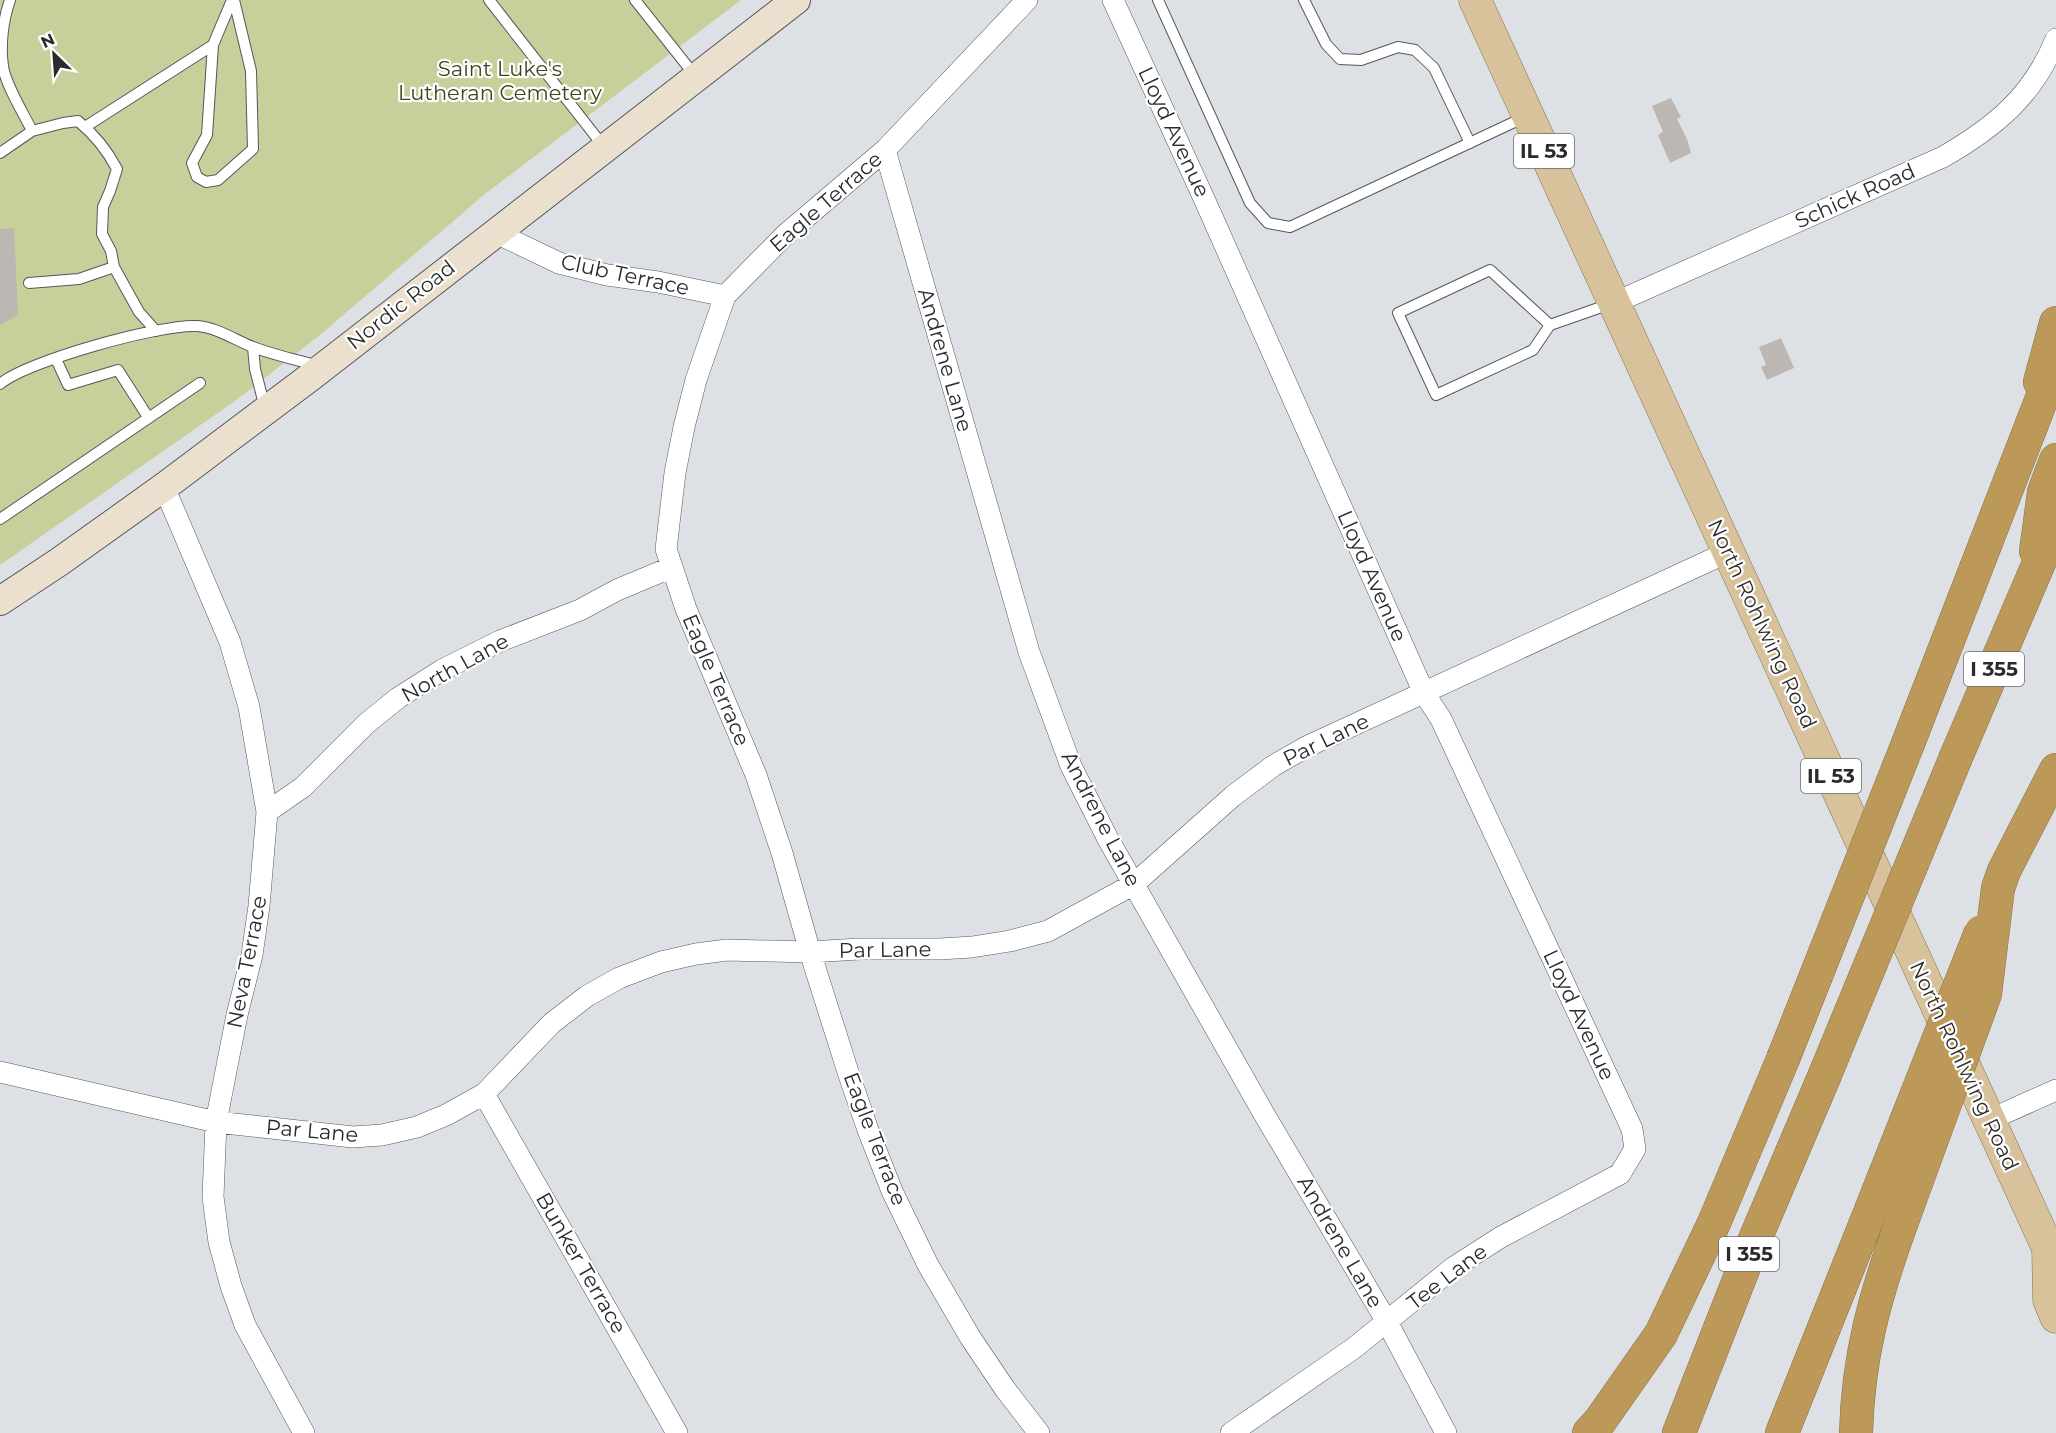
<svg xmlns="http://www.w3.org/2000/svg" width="2056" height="1433" font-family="Montserrat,sans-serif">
<rect width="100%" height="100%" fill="#dde1e5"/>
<path fill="#c7cf9a" d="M0 0H741L485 194 320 335 235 401 0 565Z"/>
<path fill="#bcb7b3" d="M1671 98 1681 117 1677 119 1687 139 1691 153 1670 163 1658 135 1663 132 1652 106Z
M14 228 18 315 0 325V229Z
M1781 338 1794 368 1767 380 1761 367 1766 365 1759 347Z"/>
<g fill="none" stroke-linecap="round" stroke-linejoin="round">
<defs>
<path id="lane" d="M10 0C3 20 0 45 3 66 5 84 24 114 32 131
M232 0 213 45 207 135 192 163 197 177 206 182 218 180 253 149 251 71 234 0
M489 0 604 147
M635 0 696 77
M1158 0 1250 203 1268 223 1290 227 1525 117
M1304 0 1326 44 1340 59 1361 60 1398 47 1415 50 1434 68 1470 143
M85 127 213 45
M0 153 32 131 63 123 78 121C95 135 107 150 117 169L110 191 103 207 102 234 111 251 114 267
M29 283 79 279 114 267 139 312 156 331
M1550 325 1490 270 1398 313 1436 395 1533 350 1550 325 1613 303
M253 347 255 369 265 408
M56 359 68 385 118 370 148 417
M0 384C27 361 160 324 197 326 216 327 235 340 253 347 274 355 297 360 319 366
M0 519 200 383"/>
<path id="street" d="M1027 0 885 150 785 235 725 296 696 380 684 427 675 473 666 549 686 609 756 775 782 853 810 952 849 1075 868 1130 892 1191 928 1265 970 1337 1005 1389 1039 1433
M1113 0 1206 203 1424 693 1441 719 1632 1129 1635 1149 1620 1174 1501 1237 1454 1267 1354 1348 1231 1433
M885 150 1029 652 1071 766 1108 839 1264 1114 1387 1322 1446 1433
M494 232 559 263 607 275 658 282 725 296
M1614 303 1943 157C1995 127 2033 96 2056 39
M164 487 230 642 249 707 267 812 259 906 252 955 237 1015 216 1122 213 1197 219 1242 231 1286 245 1325 304 1433
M267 812 303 787 367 723 398 698 442 670 500 641 580 610 617 590 672 567
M0 1072 216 1122 353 1137 382 1135 417 1127 446 1115 484 1094 552 1023 587 996 619 978 661 962 696 954 727 950 810 952 859 949H940L972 947 1010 941 1048 931 1134 884 1233 796 1273 766 1306 747 1728 552
M484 1094 677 1433
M1989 1120 2056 1090"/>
<path id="secondary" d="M0 601 59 562 164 487 309 378 796 0"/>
<path id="primary" d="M1475 0 2048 1248 2056 1257
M2048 1248 2049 1300 2056 1317"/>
<path id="highway" d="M2040 382 2056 323
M2036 551 2044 492 2056 460
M1909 741 2056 362
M1956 757 2056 523
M1998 888 2004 871 2056 770
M1589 1433 1600 1421 1661 1334 1714 1223 1783 1059
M1679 1433 1753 1244 1824 1077
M1782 1433 1871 1210
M1856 1433C1858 1356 1875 1296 1901 1224"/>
</defs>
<use href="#lane" stroke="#54585c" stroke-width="12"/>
<use href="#street" stroke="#54585c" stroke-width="22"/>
<use href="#secondary" stroke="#54585c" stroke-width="30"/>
<use href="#primary" stroke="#897249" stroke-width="33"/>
<use href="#highway" stroke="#897249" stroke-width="34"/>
<use href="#lane" stroke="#fff" stroke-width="10"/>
<use href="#street" stroke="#fff" stroke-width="21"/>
<use href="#secondary" stroke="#ebe0cd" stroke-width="28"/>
<use href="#primary" stroke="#d7c29b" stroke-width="32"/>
<use href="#highway" stroke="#bc9959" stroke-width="33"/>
<defs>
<path id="highway-bridge" d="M1783 1059 1909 741
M1824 1077 1956 757
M1871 1210 1981 932
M1901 1224 1985 994 1998 888"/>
</defs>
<use href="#highway-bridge" stroke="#897249" stroke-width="34" stroke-linecap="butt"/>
<use href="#highway-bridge" stroke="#bc9959" stroke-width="33"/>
</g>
<g text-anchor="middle" stroke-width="4.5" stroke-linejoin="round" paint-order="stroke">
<g fill="#fff" stroke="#696b6b" stroke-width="1.5">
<rect x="1514" y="134" width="60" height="34" rx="4.5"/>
<rect x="1964" y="652" width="60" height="34" rx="4.5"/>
<rect x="1801" y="759" width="60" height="34" rx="4.5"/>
<rect x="1719" y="1237" width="60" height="34" rx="4.5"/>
</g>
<g font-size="20" font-weight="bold" fill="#292b2c">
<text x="1544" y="158">IL 53</text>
<text x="1994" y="676">I 355</text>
<text x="1831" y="783">IL 53</text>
<text x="1749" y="1261">I 355</text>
</g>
<g font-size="21" fill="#3f441d" stroke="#fff">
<text x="500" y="76">Saint Luke's<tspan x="500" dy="24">Lutheran Cemetery</tspan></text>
</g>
<g font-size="21" fill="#292b2c" stroke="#fff">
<text transform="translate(1174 132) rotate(65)" y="7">Lloyd Avenue</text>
<text transform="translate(1855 196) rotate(-24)" y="7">Schick Road</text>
<text transform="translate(826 202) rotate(-41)" y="7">Eagle Terrace</text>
<text transform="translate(625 275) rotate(12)" y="7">Club Terrace</text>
<text transform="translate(401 305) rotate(-38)" y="7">Nordic Road</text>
<text transform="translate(945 360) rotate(74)" y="7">Andrene Lane</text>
<text transform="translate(1372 576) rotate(66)" y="7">Lloyd Avenue</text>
<text transform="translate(1762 624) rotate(65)" y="7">North Rohlwing Road</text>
<text transform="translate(455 668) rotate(-29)" y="7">North Lane</text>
<text transform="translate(716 680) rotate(67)" y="7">Eagle Terrace</text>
<text transform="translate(1326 740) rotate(-26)" y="7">Par Lane</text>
<text transform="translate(1101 819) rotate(63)" y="7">Andrene Lane</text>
<text transform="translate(885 950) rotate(-1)" y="7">Par Lane</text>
<text transform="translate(247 962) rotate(-79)" y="7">Neva Terrace</text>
<text transform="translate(1579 1015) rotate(65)" y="7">Lloyd Avenue</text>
<text transform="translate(1964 1066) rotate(65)" y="7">North Rohlwing Road</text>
<text transform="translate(312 1131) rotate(5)" y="7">Par Lane</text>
<text transform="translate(875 1139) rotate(69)" y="7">Eagle Terrace</text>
<text transform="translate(1340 1242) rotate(60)" y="7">Andrene Lane</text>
<text transform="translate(581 1263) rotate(60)" y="7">Bunker Terrace</text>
<text transform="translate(1447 1277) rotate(-37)" y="7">Tee Lane</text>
</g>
</g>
<g transform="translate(54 54) rotate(335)" stroke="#ffffff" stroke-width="4.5" paint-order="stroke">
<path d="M0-4.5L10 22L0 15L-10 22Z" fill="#292b2c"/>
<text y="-9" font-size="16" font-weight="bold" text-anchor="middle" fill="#292b2c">N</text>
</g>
</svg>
